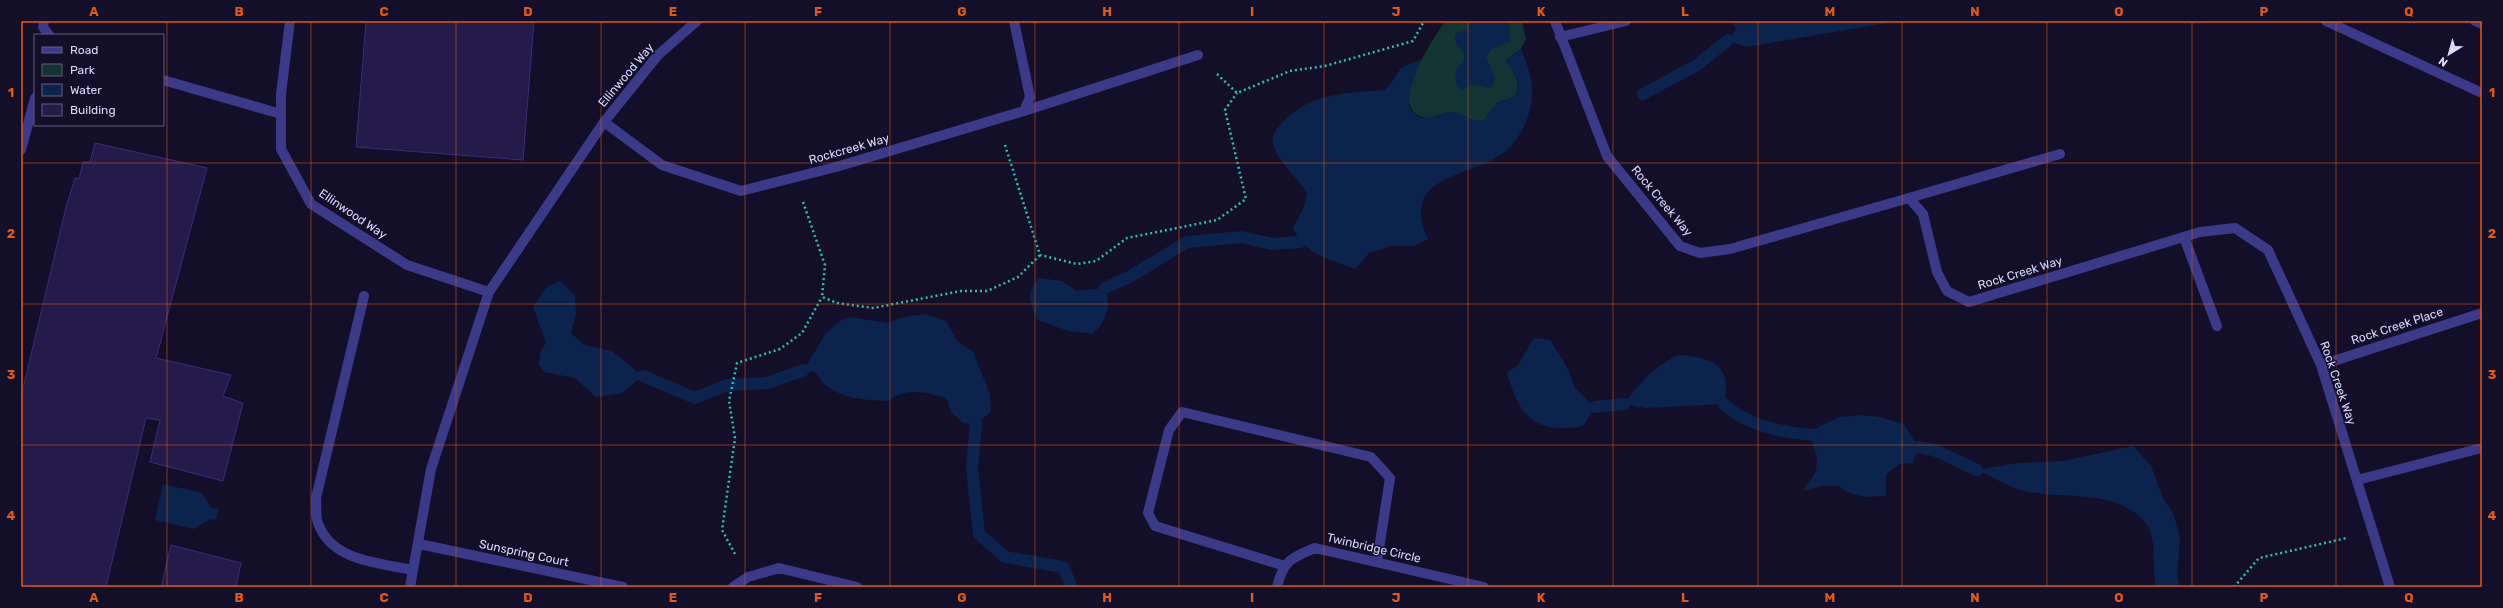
<svg xmlns="http://www.w3.org/2000/svg" width="2503" height="608" font-family="Rubik,sans-serif">
<rect width="100%" height="100%" fill="#140f29"/>
<path fill="#123432" d="M1445 21H1522L1526 39 1521 49 1506 60C1514 73 1522 82 1515 97L1498 102 1483 121C1472 122 1463 114 1451 112 1442 111 1432 121 1422 117 1387 105 1434 39 1445 21Z"/>
<path fill="#0b244d" d="M1471 21H1509L1510 42 1493 48 1486 56 1495 79 1491 88 1471 84 1462 91 1457 86 1455 70 1463 62 1465 55 1455 41V36L1458 32 1467 30Z
M1747 21H1899L1746 47 1728 40 1740 24Z
M1521 49C1524 57 1528 66 1530 75 1537 102 1525 137 1502 154 1467 178 1399 176 1428 239L1414 246H1391L1369 253 1355 269C1328 258 1306 256 1293 228L1303 209 1307 193C1296 175 1277 162 1273 143 1271 136 1277 128 1281 124 1310 92 1346 93 1386 90L1401 68 1422 59C1416 72 1395 114 1424 118 1434 119 1442 112 1451 112 1462 113 1471 122 1483 121L1498 102 1515 97C1522 82 1514 73 1506 60Z
M1039 278 1062 281 1077 291 1105 288C1112 305 1106 323 1092 334L1068 331 1038 320C1029 304 1026 292 1039 278Z
M560 281 575 296 576 314 571 333 584 345 612 351 643 376 622 393 596 397 575 378 544 372 539 365 540 353 546 342 533 307 547 287Z
M924 314 946 321 957 341 973 352 990 394 991 412 976 424 963 423 952 413 946 398C925 392 906 387 888 401 862 400 828 398 816 372L804 370 826 333 840 321 850 317 888 323 903 317Z
M1534 338 1550 340 1568 369 1575 388 1595 407 1583 426C1535 435 1519 416 1507 373L1518 365Z
M1679 355C1713 357 1733 366 1724 404L1646 408 1624 404C1639 384 1656 364 1679 355Z
M1861 415 1879 417 1904 424 1918 447 1913 463 1900 464 1886 474V496L1865 497 1847 492 1839 486H1821L1803 491 1816 471 1817 457 1812 442 1818 427 1840 417Z
M2133 446 2151 466 2163 498 2174 515 2180 539 2177 577 2180 587H2156C2152 568 2156 548 2150 530 2149 526 2145 523 2143 520 2113 488 2063 500 2024 491 2009 488 1992 476 1977 470L2018 463 2063 461Z
M163 484 202 493 211 508 219 509 215 520 210 519 194 529 155 520Z"/>
<g fill="none" stroke-linecap="round" stroke-linejoin="round">
<path stroke="#0b244d" stroke-width="12" d="M1739 21 1740 24
M1643 94 1697 65 1728 40
M1105 288 1131 276 1187 242 1242 237 1272 244 1300 242
M643 376 695 398 727 385 767 383 804 370
M1724 404C1747 426 1785 433 1815 435
M1595 407 1624 404
M976 424 972 467 979 534 1005 557 1063 567 1072 587
M1918 447 1934 450 1977 470"/>
</g>
<path fill="#241b4b" stroke="#3a2c78" d="M366 21H534L523 160 356 147Z
M95 143 207 168 156 358 231 375 223 396 243 403 223 481 150 462 160 420 146 418 106 587H21V397L66 207 75 178 79 179 83 162H90Z
M171 545 241 563 236 587H161Z"/>
<g fill="none" stroke-linecap="round" stroke-linejoin="round">
<path stroke="#2bbfb5" stroke-width="2.5" stroke-dasharray="2 3" stroke-linecap="butt" d="M1217 74 1237 93 1290 71 1325 66 1413 41 1424 21
M1005 145 1040 255 1077 264 1096 261 1127 238 1217 220 1246 199 1225 110 1237 93
M803 202 825 265 822 297 837 303 873 308 961 291H987L1018 277 1040 255
M735 554 722 530 735 438 729 401 737 363 780 349 802 333 822 297
M2234 587 2259 558 2347 538"/>
<path stroke="#3b398a" stroke-width="10" d="M44 21 43 27 49 35
M290 21 281 94V149L311 204 407 265 489 292
M163 80 281 114
M1024 111 1198 55
M21 150 35 98
M1909 198 2060 154
M2184 237 2217 326
M364 296 316 498C317 505 315 516 318 523 331 561 379 563 413 570
M1285 566 1155 526 1148 513 1169 430 1182 412 1371 457 1390 478 1377 562"/>
<path stroke="#3b398a" stroke-width="10" d="M1555 21 1607 156 1680 246 1700 253 1730 249 1909 198 1923 214 1937 272 1947 291 1969 302 2200 232 2235 228 2268 250 2321 365 2390 587
M1560 37 1626 21
M604 122 662 165 741 191 836 167 1024 111 1030 97 1014 21
M2321 365 2482 313
M2357 480 2482 448
M419 544 623 587
M410 587 431 469 489 292
M733 587 748 577 779 568 857 587
M1277 587C1283 561 1292 557 1315 548L1484 587"/>
<path stroke="#3b398a" stroke-width="10" d="M2326 21 2482 93
M2475 21 2482 24
M489 292 604 122 658 55 697 21"/>
</g>
<path fill="none" stroke="#e8590c" stroke-width="1" stroke-opacity="0.55" d="M167 21V587M311 21V587M456 21V587M601 21V587M745 21V587M890 21V587M1035 21V587M1179 21V587M1324 21V587M1468 21V587M1613 21V587M1758 21V587M1902 21V587M2047 21V587M2192 21V587M2336 21V587M21 163H2482M21 304H2482M21 445H2482"/>
<g text-anchor="middle" stroke-width="3" stroke-linejoin="round" paint-order="stroke">
<g font-size="12" fill="#dcd8ff" stroke="#140f29">
<text transform="translate(626 75) rotate(-50)" y="4">Ellinwood Way</text>
<text transform="translate(849 149) rotate(-16)" y="4">Rockcreek Way</text>
<text transform="translate(1662 201) rotate(50)" y="4">Rock Creek Way</text>
<text transform="translate(353 214) rotate(34)" y="4">Ellinwood Way</text>
<text transform="translate(2020 273) rotate(-17)" y="4">Rock Creek Way</text>
<text transform="translate(2397 326) rotate(-18)" y="4">Rock Creek Place</text>
<text transform="translate(2338 383) rotate(71)" y="4">Rock Creek Way</text>
<text transform="translate(1374 548) rotate(13)" y="4">Twinbridge Circle</text>
<text transform="translate(524 553) rotate(12)" y="4">Sunspring Court</text>
</g>
</g>
<rect width="2503" height="608" fill="none" stroke="#140f29" stroke-width="44"/>
<rect x="34" y="34" width="130" height="92" fill="#140f29" stroke="#645f7f"/>
<rect x="42" y="47" width="20" height="6" fill="#3b398a" stroke="#645f7f"/>
<text x="70" y="54" font-size="12" fill="#dcd8ff">Road</text>
<rect x="42" y="64" width="20" height="12" fill="#123432" stroke="#645f7f"/>
<text x="70" y="74" font-size="12" fill="#dcd8ff">Park</text>
<rect x="42" y="84" width="20" height="12" fill="#0b244d" stroke="#645f7f"/>
<text x="70" y="94" font-size="12" fill="#dcd8ff">Water</text>
<rect x="42" y="104" width="20" height="12" fill="#241b4b" stroke="#645f7f"/>
<text x="70" y="114" font-size="12" fill="#dcd8ff">Building</text>
<g transform="translate(2449 54) rotate(217)" stroke="#140f29" stroke-width="3" paint-order="stroke">
<path d="M0-3L7 15L0 10L-7 15Z" fill="#dcd8ff"/>
<text y="-6" font-size="11" font-weight="bold" text-anchor="middle" fill="#dcd8ff">N</text>
</g>
<rect x="22" y="22" width="2459" height="564" fill="none" stroke="#e8590c" stroke-width="1.5"/>
<g font-size="13" text-anchor="middle" font-weight="bold" fill="#e8590c">
<text x="94" y="16">A</text>
<text x="239" y="16">B</text>
<text x="384" y="16">C</text>
<text x="528" y="16">D</text>
<text x="673" y="16">E</text>
<text x="818" y="16">F</text>
<text x="962" y="16">G</text>
<text x="1107" y="16">H</text>
<text x="1252" y="16">I</text>
<text x="1396" y="16">J</text>
<text x="1541" y="16">K</text>
<text x="1685" y="16">L</text>
<text x="1830" y="16">M</text>
<text x="1975" y="16">N</text>
<text x="2119" y="16">O</text>
<text x="2264" y="16">P</text>
<text x="2409" y="16">Q</text>
<text x="11" y="97">1</text>
<text x="2492" y="97">1</text>
<text x="11" y="238">2</text>
<text x="2492" y="238">2</text>
<text x="11" y="379">3</text>
<text x="2492" y="379">3</text>
<text x="11" y="520">4</text>
<text x="2492" y="520">4</text>
<text x="94" y="602">A</text>
<text x="239" y="602">B</text>
<text x="384" y="602">C</text>
<text x="528" y="602">D</text>
<text x="673" y="602">E</text>
<text x="818" y="602">F</text>
<text x="962" y="602">G</text>
<text x="1107" y="602">H</text>
<text x="1252" y="602">I</text>
<text x="1396" y="602">J</text>
<text x="1541" y="602">K</text>
<text x="1685" y="602">L</text>
<text x="1830" y="602">M</text>
<text x="1975" y="602">N</text>
<text x="2119" y="602">O</text>
<text x="2264" y="602">P</text>
<text x="2409" y="602">Q</text>
</g>
</svg>
